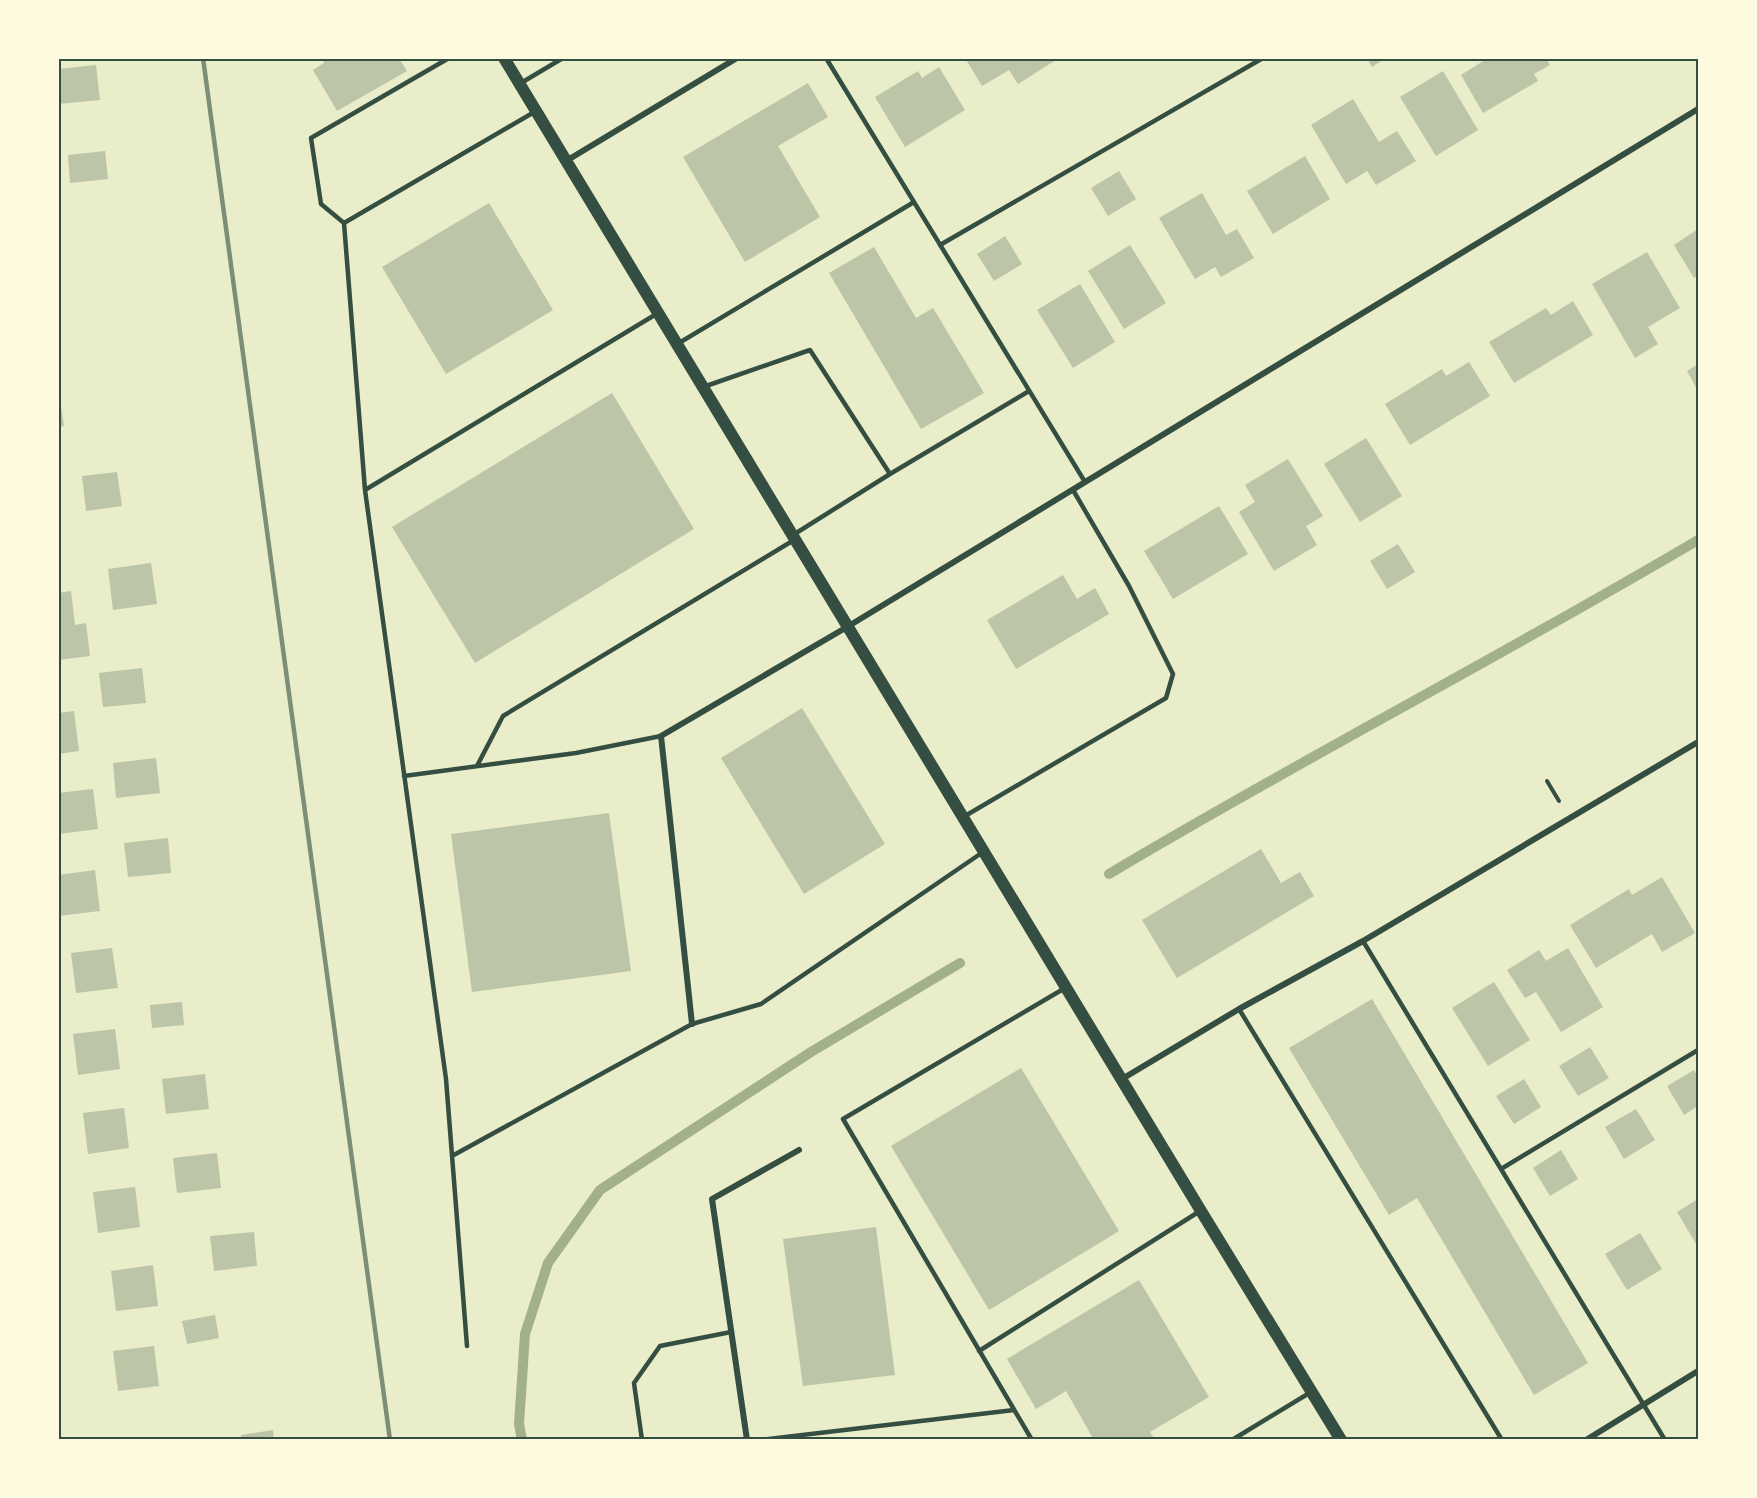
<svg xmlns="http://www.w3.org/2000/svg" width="1757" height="1498" font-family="'Nunito Sans',sans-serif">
<rect width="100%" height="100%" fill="#e9edc9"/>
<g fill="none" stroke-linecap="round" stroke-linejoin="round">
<path stroke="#a3b18a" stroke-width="10" d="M1109 874C1303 758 1504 655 1698 540
M522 1440 519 1424 525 1334 548 1263 600 1190 811 1052 960 963"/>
</g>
<path fill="#bcc5a7" d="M321 58H399L407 71 337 111 313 70 324 63Z
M965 58H1059L1018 84 1009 70 982 86Z
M1367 58H1385L1372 67Z
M1488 58H1546L1550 65 1534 74 1538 81 1483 113 1461 75Z
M96 65 100 100 58 104V69Z
M939 67 965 110 905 147 875 97 918 71 922 78Z
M1443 71 1478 130 1436 156 1400 97Z
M808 83 828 117 778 146 820 217 745 262 683 157Z
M1353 99 1379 142 1397 131 1416 161 1376 185 1367 171 1346 184 1311 125Z
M105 151 108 179 70 183 68 155Z
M1305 156 1330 199 1273 234 1247 191Z
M1119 171 1136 199 1108 216 1091 188Z
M1202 193 1226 235 1237 229 1254 258 1221 277 1215 267 1195 279 1159 218Z
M489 203 553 310 446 374 382 267Z
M1698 229V275L1694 278 1674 245Z
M1005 236 1022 264 994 281 977 254Z
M1130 245 1166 303 1124 329 1088 271Z
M874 247 916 318 933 308 984 393 921 429 829 273Z
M1647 252 1680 308 1648 327 1658 344 1635 358 1592 284Z
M1080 284 1115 342 1073 368 1037 310Z
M1573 301 1593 335 1514 383 1489 342 1546 308 1551 315Z
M1469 362 1490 396 1410 445 1385 404 1442 369 1446 376Z
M1698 364V391L1687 371Z
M612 393 694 529 475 663 392 527Z
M58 406H61L64 426 58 427Z
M1366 438 1402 496 1360 522 1324 464Z
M1288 459 1323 516 1306 526 1317 545 1274 571 1239 512 1255 502 1245 485Z
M117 472 122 506 86 511 82 476Z
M1219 506 1248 554 1173 599 1144 551Z
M1398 544 1415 572 1387 589 1370 561Z
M151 563 157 604 113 610 108 569Z
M1063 575 1077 599 1095 588 1109 614 1016 669 987 620Z
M71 591 75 625 86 623 90 656 58 660V593Z
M142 668 146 703 103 707 99 673Z
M802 708 885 844 804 894 721 758Z
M74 711 79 751 58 754V713Z
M156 758 160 793 116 798 113 763Z
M93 789 98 829 58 834V793Z
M609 813 631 971 472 992 451 834Z
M168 838 171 873 128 877 124 843Z
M1261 849 1281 883 1300 872 1314 896 1177 978 1142 920Z
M95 870 100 911 58 916V875Z
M1662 877 1695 933 1662 952 1652 934 1596 968 1570 925 1629 889 1632 895Z
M112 948 118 988 76 993 71 953Z
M1568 948 1603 1007 1561 1032 1536 992 1525 998 1507 970 1539 950 1546 961Z
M1494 982 1530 1040 1488 1066 1452 1008Z
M1372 999 1588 1363 1534 1395 1417 1198 1389 1215 1289 1048Z
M182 1002 184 1025 152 1028 150 1005Z
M115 1029 120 1069 78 1075 73 1034Z
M1590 1047 1609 1078 1578 1096 1559 1066Z
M1021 1068 1119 1231 989 1310 891 1146Z
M1694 1070 1698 1077V1106L1684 1115 1667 1086Z
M205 1074 209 1109 166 1114 162 1079Z
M1524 1079 1541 1107 1514 1124 1496 1096Z
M124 1108 129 1148 88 1154 83 1113Z
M1636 1109 1655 1140 1624 1159 1605 1127Z
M1561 1150 1578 1179 1550 1196 1533 1168Z
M217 1153 221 1188 177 1193 173 1158Z
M135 1187 140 1227 98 1233 93 1192Z
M1698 1199V1247L1677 1212Z
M876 1227 895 1375 803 1386 783 1239Z
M254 1232 257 1266 214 1271 210 1236Z
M1640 1233 1662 1269 1627 1290 1605 1254Z
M153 1265 158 1306 116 1311 111 1271Z
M1139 1280 1209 1397 1150 1432 1155 1440H1094L1066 1391 1036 1409 1007 1359Z
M215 1315 219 1338 187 1344 182 1321Z
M154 1346 159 1386 118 1391 113 1351Z
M273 1430 274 1440H242L241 1435Z"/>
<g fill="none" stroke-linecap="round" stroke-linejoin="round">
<path stroke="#344e41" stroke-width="4" d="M1547 781 1559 801"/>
<path stroke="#344e41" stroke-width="4.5" d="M449 58 311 138 321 204 344 223 536 111
M826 58 1085 482
M521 83 563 58
M344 223 365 490
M940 245 1263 58
M679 343 914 202
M706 386 810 350 890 474 1029 391
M793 535 890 474
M477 766 503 716 794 540
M404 776 576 753 661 736
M965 816 1166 698 1173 674 1129 586 1073 490
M1363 941 1665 1440
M1239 1009 1502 1440
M452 1156 692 1024 761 1004 983 852
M1501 1169 1698 1050
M467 1346 446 1079 365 490 658 313
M979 1351 1200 1211
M642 1440 634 1383 660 1346 731 1332
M760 1440 1014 1410
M1032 1440 843 1119 1065 988
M1232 1440 1311 1392"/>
<path stroke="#344e41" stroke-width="6" d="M566 161 737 58
M692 1024 661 736 847 627 1698 109
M1122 1079 1239 1009 1363 941 1698 742
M747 1440 712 1199 799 1150
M1586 1440 1698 1371"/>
<path stroke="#344e41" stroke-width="12" d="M504 58 1201 1211 1341 1440"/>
<path stroke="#7c8e77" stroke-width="4.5" d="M203 58 390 1440"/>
</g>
<rect width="1757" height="1498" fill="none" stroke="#fefae0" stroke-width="120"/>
<rect x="60" y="60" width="1637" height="1378" fill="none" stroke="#344e41" stroke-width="2"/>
</svg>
